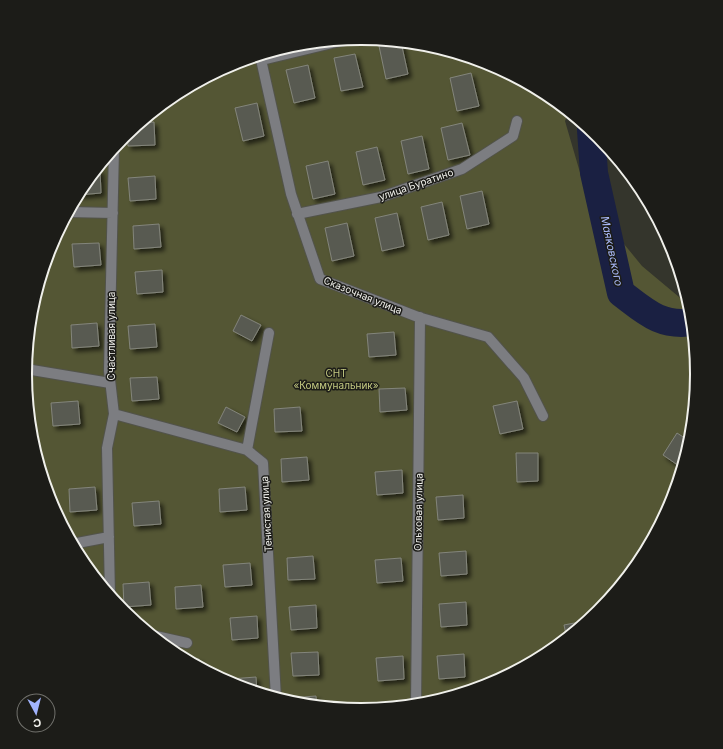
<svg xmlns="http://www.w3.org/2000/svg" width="723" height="749" font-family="Inter,sans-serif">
<defs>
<filter id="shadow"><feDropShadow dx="3.5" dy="3.5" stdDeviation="2" flood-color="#0009"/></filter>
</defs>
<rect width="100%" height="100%" fill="#34352c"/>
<path fill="#545634" d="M362 38 427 45 490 64 549 95 569 111 565 121 588 200 642 266 691 307 698 375 691 440 672 503 641 562 599 613 548 654 490 685 427 705 361 711 296 704 233 685 174 654 123 612 82 561 51 503 31 440 25 374 32 309 51 246 82 187 124 136 175 95 233 64 296 44Z"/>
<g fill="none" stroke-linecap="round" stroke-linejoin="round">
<path stroke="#1a2042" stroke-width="28" d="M591 130 594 173 621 293C645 311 660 327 693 322"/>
</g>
<path fill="#595a51" stroke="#83857b" filter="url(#shadow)" d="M398 42H401L408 74 386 79 379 46Z
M355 54 363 87 341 91 334 58Z
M308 65 315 98 294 103 286 70Z
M471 73 479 106 457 111 450 78Z
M257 103 264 136 243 141 235 108Z
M154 122 155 145 128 146 127 133 141 123Z
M462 123 470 155 448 160 441 128Z
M422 136 429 169 408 174 401 141Z
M377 147 385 180 363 185 356 152Z
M328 161 335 194 313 199 306 166Z
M96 170H100L101 193 78 195Z
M155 176 156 199 130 201 128 178Z
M482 191 489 224 467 229 460 196Z
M442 202 449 235 428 240 421 207Z
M397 213 404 246 382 251 375 218Z
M347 223 354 256 332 261 325 228Z
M159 224 161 247 134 249 133 226Z
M99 243 101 265 74 267 72 244Z
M162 270 163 292 137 294 135 272Z
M241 315 261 325 252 341 233 331Z
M97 323 99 346 72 348 71 325Z
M155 324 157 347 130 349 128 326Z
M394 332 396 355 369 357 367 334Z
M157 377 159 399 132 401 130 378Z
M405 388 407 410 380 412 379 389Z
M78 401 80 424 53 426 51 403Z
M517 401 523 429 500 434 493 406Z
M226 407 245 417 237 432 218 423Z
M300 407 302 431 275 432 274 409Z
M677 433 691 442 682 468 663 455Z
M516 453H538V481L517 482Z
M307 457 309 480 282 482 281 459Z
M402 470 403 493 377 495 375 472Z
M95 487 97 510 70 512 69 489Z
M245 487 247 510 220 512 219 489Z
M463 495 464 518 438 520 436 497Z
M159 501 161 524 134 526 132 503Z
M466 551 467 574 441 576 439 553Z
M313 556 315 579 288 580 287 558Z
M401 558 403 581 377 583 375 560Z
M250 563 252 585 225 587 223 565Z
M149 582 151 605 124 607 123 584Z
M201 585 203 607 176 609 175 587Z
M466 602 467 625 441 627 439 604Z
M316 605 317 628 291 630 289 607Z
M257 616 258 638 232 640 230 618Z
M590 620 567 639 564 625Z
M318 652 319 675 293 676 291 653Z
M464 654 465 677 439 679 437 656Z
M403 656 404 679 378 681 376 658Z
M199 659 200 668 186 660Z
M256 677 257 693 230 684V679Z
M316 696 317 707 290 703V698Z"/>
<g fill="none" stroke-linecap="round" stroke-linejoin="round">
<defs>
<path id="minor" d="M260 55 291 194 320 279 418 317 488 337 524 378 543 416
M262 60 349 39
M69 212 113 213
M297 214 381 197 462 169 513 136 517 121
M26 369 110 383
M114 414 247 450 263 463 276 698
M247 450 269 333
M72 544 109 537
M110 596 107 448 114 414 109 371 114 148
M151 635 187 643
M416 706 420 317"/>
</defs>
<use href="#minor" stroke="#52534b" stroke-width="12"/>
<use href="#minor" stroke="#7c7d81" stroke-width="10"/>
</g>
<g text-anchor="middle" stroke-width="3" stroke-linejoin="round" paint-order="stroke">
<g font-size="10" fill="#f0f0eb" stroke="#1c1c18">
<text transform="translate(416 184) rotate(-19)" y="4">улица Буратино</text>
<text transform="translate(363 295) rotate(22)" y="4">Сказочная улица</text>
<text transform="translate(111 336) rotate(-90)" y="4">Счастливая улица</text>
<text transform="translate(418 512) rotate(-89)" y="4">Ольховая улица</text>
<text transform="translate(266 514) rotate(-93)" y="4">Тенистая улица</text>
</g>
<g font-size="10" fill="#c5cb82" stroke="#1c1c18">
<text x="336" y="377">СНТ<tspan x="336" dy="12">«Коммунальник»</tspan></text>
</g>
<g font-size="11" font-style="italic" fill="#acbcfd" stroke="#1c1c18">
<text transform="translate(612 251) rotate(78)" y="4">Маяковского</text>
</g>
</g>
<path d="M0 0H723V749H0ZM32 374a329 329 0 1 1 658 0a329 329 0 1 1-658 0Z" fill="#1c1c18" fill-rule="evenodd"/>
<path fill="none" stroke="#f0f0eb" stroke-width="2" d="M32 374a329 329 0 1 1 658 0a329 329 0 1 1-658 0Z"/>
<g transform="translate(36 713) rotate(173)"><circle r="19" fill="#1c1c18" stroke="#71716c"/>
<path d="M0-3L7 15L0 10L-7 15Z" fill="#a1b3fd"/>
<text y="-6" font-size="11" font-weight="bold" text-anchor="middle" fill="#f0f0eb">С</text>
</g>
</svg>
